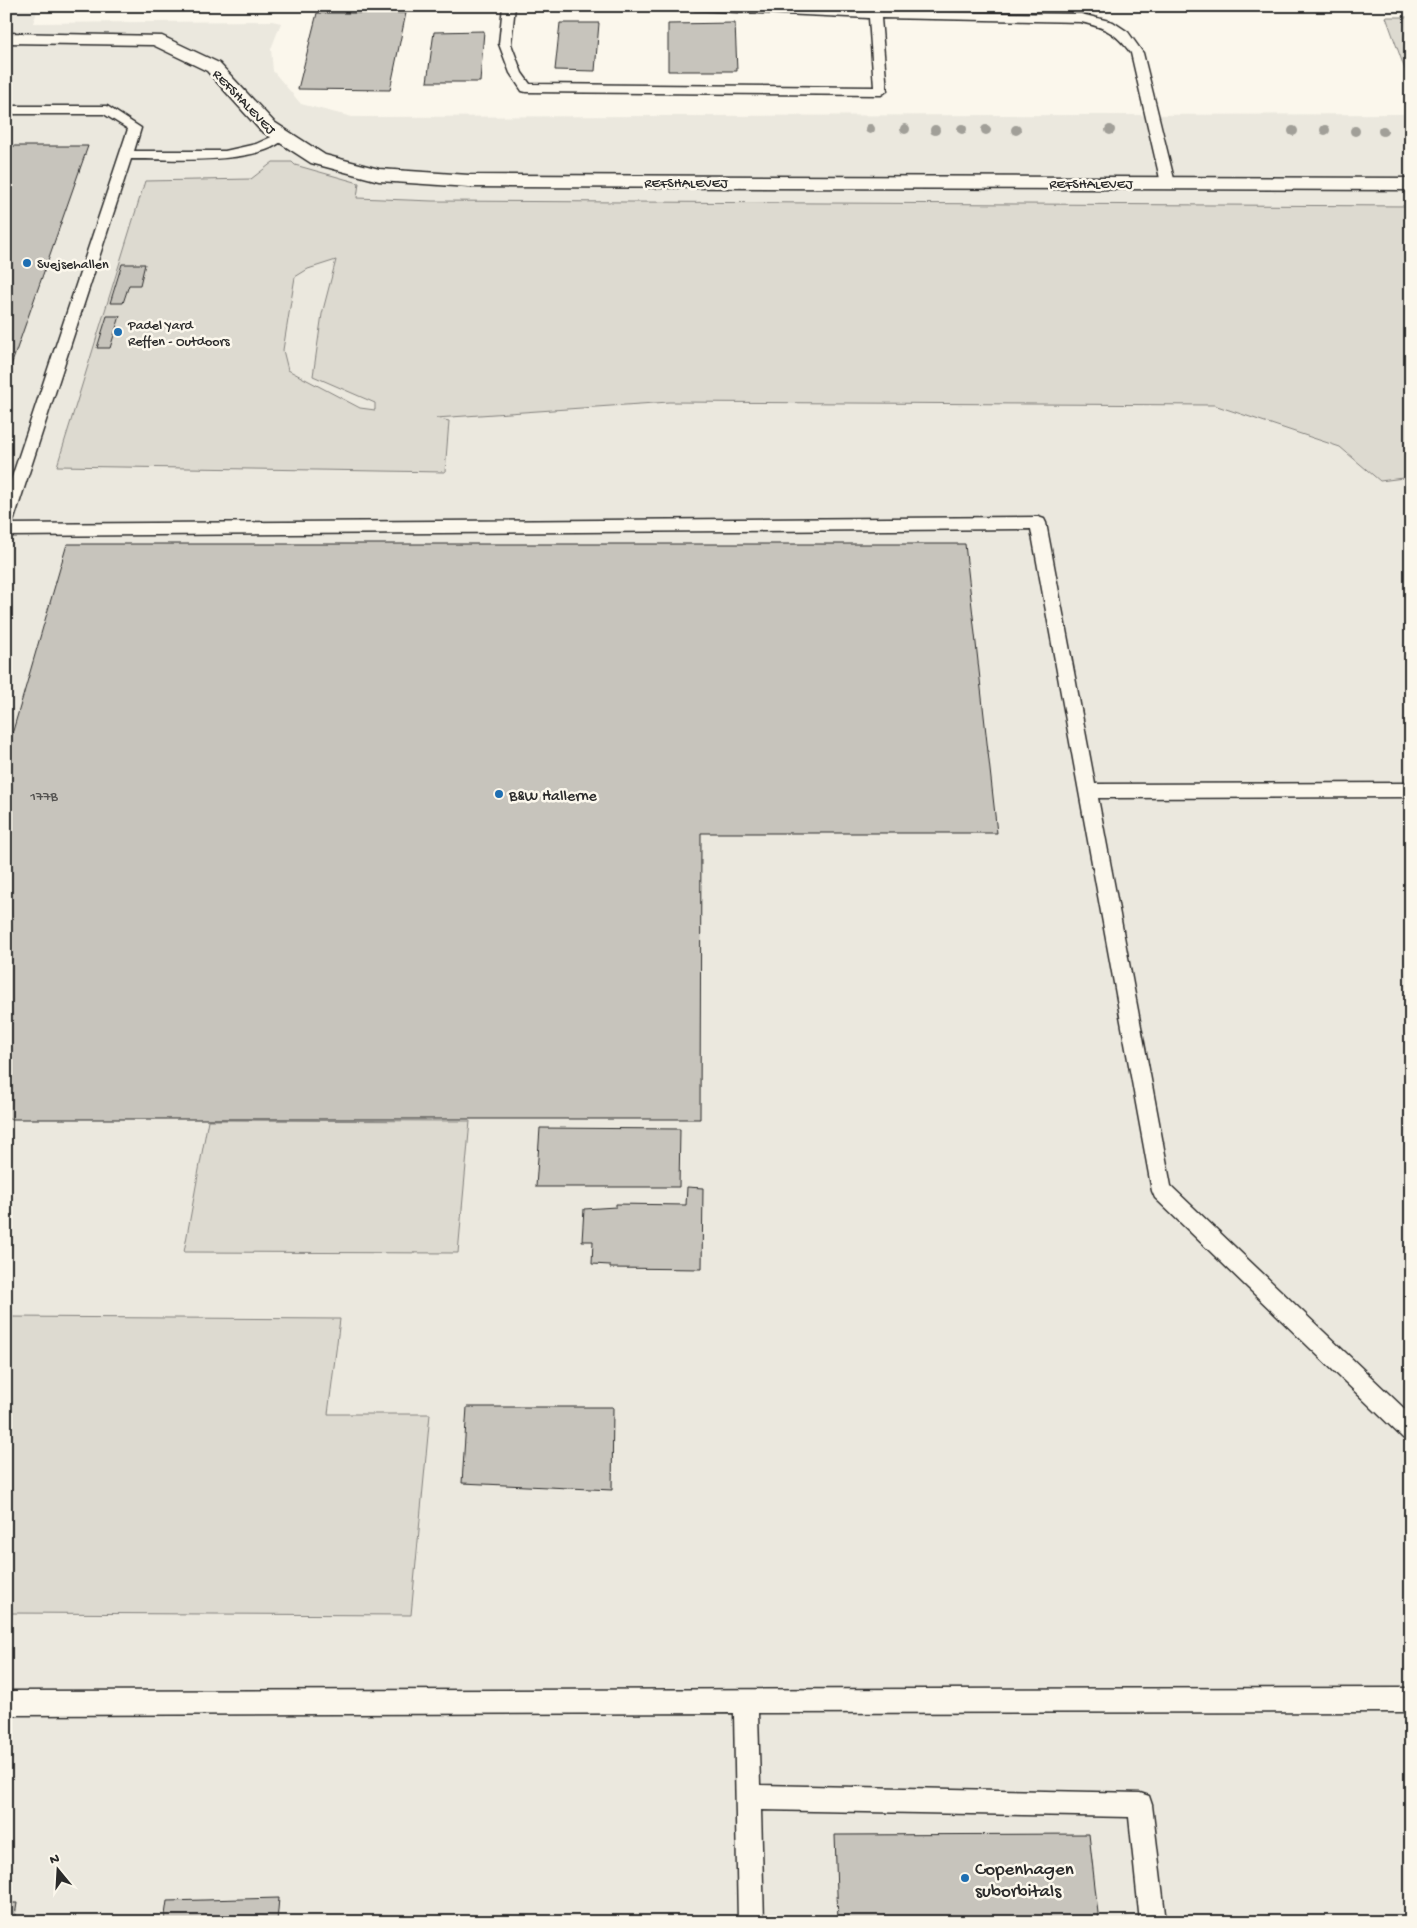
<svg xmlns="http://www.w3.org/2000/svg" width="1417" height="1928" font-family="'Gochi Hand',sans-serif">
<rect width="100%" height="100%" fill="#fbf7ec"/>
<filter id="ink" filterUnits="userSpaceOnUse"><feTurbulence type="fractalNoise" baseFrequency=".02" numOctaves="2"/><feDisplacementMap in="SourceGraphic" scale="10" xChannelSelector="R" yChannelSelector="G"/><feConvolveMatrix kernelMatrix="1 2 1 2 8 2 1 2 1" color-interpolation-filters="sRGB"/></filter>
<g filter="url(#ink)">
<path fill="#ebe8de" d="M6 6H39L33 23 272 21 281 23 271 49 273 71 301 104 352 117 1411 114V1922H6Z"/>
<path fill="#dddad0" stroke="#84827e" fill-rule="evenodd" d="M1386 17H1411V86Z
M273 162H292L295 165 359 183 357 198 432 201 1411 206V477L1380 481 1340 447 1214 405 669 402 436 418 449 421 445 472 57 466 145 181 251 179ZM336 260 322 314 313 376 375 403V410L360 408 288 370 283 350 295 277 308 269Z
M208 1120 470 1121 458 1253 184 1252Z
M6 1317 340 1319 328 1414H430L411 1615 6 1613Z"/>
<path fill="#c7c4bc" stroke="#2b2b2b" d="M317 13H406L390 90 298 89Z
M560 23H599L595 71 555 70Z
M735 23 737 71H668V24Z
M484 31 480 82H427L434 32Z
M6 146H88L6 380Z
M122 264H145L140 285H129L123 303H110Z
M107 316H120L110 348H97Z
M67 544H965L997 833H701L700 1119H6V755Z
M540 1128 680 1129 679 1187H536Z
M687 1187 703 1188 702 1269 610 1268V1265L592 1264 593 1241H582L584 1209 616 1207V1204L686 1205Z
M467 1407H613L612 1490 462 1483Z
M1089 1834 1099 1922H838L835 1835Z
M279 1898 277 1922H164L167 1901Z
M6 1903H17L14 1922H6Z"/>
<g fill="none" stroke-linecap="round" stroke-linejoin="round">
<defs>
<path id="lane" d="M503 6H515L511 44 522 73 530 84 874 87 869 18 695 10 689 6H759L868 11V6H880V11L1081 14 1113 22 1128 32 1143 53 1175 183 1168 187 1161 183 1131 53C1115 32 1106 28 1081 22L881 18 887 91 881 95 526 92 522 91 510 73 499 44Z
M6 106H107L141 128 134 151H225L256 144 280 133 286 137C263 166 166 159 131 159L14 519 12 523 7 524 1038 517 1044 519 1046 523 1095 784 1411 783V797L1098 798 1171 1186 1411 1415V1441L1403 1438 1155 1198 1152 1191 1031 529 6 536V495L128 129 104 114H6Z
M1411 1688V1712L758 1713 760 1785 1140 1793 1149 1796 1152 1805 1166 1922H1140L1129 1817 761 1810 764 1922H738L734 1713 6 1715V1691Z"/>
<path id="street" d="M6 33 162 36 219 63 274 122 325 155 379 169 469 175 1411 178V190L469 187 379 181 311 163 260 130 207 71 153 45 6 43Z"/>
</defs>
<use href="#lane" stroke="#2b2b2b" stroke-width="3"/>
<use href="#street" stroke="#2b2b2b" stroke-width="3"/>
<path stroke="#2b2b2b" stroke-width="2.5" stroke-dasharray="2.5 2.5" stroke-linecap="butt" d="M69 9 78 6"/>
<use href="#lane" fill="#fbf7ec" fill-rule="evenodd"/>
<use href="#street" fill="#fbf7ec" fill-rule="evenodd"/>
</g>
<g fill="#a19f98">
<circle cx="870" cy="129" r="5"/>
<circle cx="905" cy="129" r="5"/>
<circle cx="962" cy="129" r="5"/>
<circle cx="935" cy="130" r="5"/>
<circle cx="986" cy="130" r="5"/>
<circle cx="1016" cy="130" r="5"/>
<circle cx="1110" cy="130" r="5"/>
<circle cx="1325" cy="130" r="5"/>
<circle cx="1293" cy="131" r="5"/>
<circle cx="1355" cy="131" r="5"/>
<circle cx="1383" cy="131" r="5"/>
</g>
</g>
<g fill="#1f6fb2" stroke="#fbf7ec" stroke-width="2">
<circle cx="27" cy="263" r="5"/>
<circle cx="118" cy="332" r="5"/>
<circle cx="499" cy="794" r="5"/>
<circle cx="965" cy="1878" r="5"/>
</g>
<g text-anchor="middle" stroke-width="5" stroke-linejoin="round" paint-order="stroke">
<g font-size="14" fill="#2b2b2b" stroke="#fbf7ec">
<text transform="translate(245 101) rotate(46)" y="5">REFSHALEVEJ</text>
<text x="686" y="187">REFSHALEVEJ</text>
<text x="1091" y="188">REFSHALEVEJ</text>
</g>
<g font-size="14" fill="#2b2b2b" stroke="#fbf7ec" text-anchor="start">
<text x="37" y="268">Svejsehallen</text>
<text x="128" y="329">Padel Yard<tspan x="128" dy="16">Reffen - Outdoors</tspan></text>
</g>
<g font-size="14" fill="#52514f">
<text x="44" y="800">177B</text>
</g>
<g font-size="16" fill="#2b2b2b" stroke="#fbf7ec" text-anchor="start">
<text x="509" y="800">B&amp;W Hallerne</text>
</g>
<g font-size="19" fill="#2b2b2b" stroke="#fbf7ec" text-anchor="start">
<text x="975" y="1874">Copenhagen<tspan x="975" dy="22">suborbitals</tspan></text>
</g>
</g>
<rect width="1417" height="1928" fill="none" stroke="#fbf7ec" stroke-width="25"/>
<rect x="12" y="12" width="1392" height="1903" fill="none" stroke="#2b2b2b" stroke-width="2" filter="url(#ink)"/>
<g transform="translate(58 1870) rotate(342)" stroke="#fbf7ec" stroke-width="4" paint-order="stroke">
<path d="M0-4L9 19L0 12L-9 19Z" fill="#2b2b2b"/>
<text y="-8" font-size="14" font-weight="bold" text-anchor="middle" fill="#2b2b2b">N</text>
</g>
</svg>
